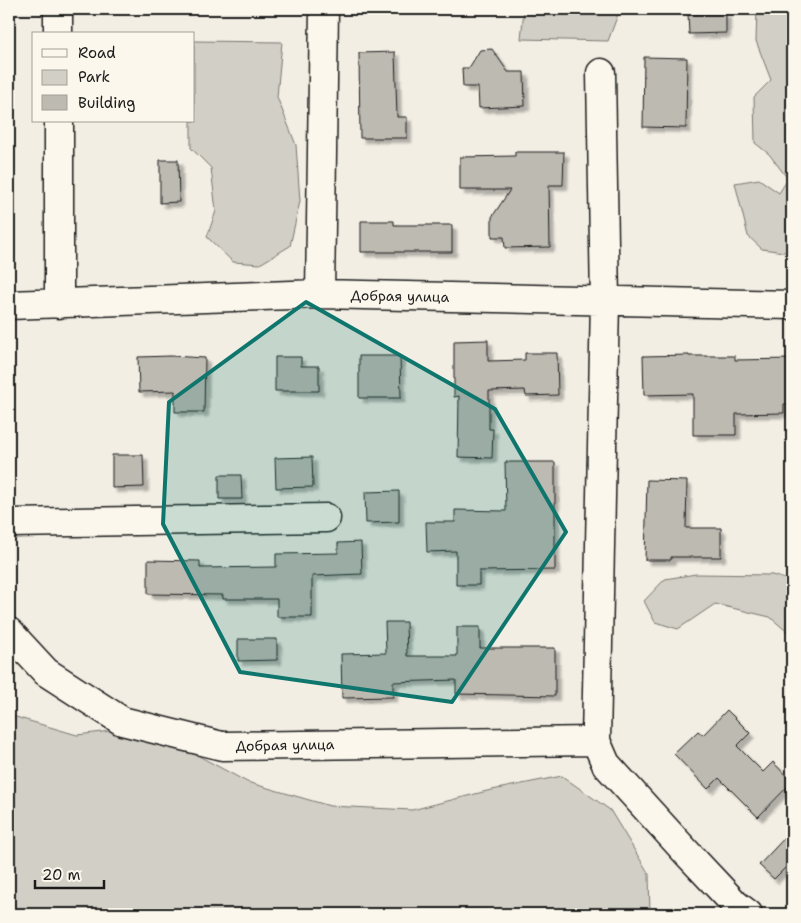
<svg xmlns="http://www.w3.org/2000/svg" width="801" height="923" font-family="'Shantell Sans',sans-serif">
<defs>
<filter id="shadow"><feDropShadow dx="4.5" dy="4.5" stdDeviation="1" flood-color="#0004"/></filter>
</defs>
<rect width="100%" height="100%" fill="#f2eee4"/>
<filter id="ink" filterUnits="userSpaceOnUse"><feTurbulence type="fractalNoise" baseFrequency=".02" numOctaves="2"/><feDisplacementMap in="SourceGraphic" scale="10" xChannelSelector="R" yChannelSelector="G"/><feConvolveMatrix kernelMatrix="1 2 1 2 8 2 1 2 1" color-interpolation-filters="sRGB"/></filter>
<g filter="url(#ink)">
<path fill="#d2cfc6" stroke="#777671" d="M524 9H620L608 41 521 39Z
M757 9H792V253L762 249 748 236 735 183 759 179 779 193 788 179 769 154 755 143 754 97 771 80 756 41Z
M194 41 282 42 277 97 296 145 300 201 290 246 260 264 233 262 207 237 216 211 211 168 191 148V121H194Z
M696 574 772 575 792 581V636L770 617 715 604 678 629 655 622 644 601 665 579Z
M9 715 77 735 145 727 247 782 330 806 412 810 487 791 562 776 610 810 649 874 650 914H9Z"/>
<path fill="#bdbab1" stroke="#1c1c1c" filter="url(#shadow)" d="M726 13V33L689 34 688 14Z
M492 49 508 72H524L525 106 479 108 478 87H463L462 68H469L480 50Z
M395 52 397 117H407V138H360L359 53Z
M644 57 687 58 686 128 643 127Z
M515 152H564L563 185H549L550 247 505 248 504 237H492V217L510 190H460V157L515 156Z
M160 160H178L179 202 160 203Z
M361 221H394V225H452V252H361Z
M488 340V361L525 360V353H557L558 395 526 396 525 390 489 391V429H493L492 458 458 457 459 396 454 397V341Z
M689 355V356H735V360L792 359V404H784V413L736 414V435H693V394L644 395 643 356Z
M171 356 205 358 204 412H175V391L139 392 138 357Z
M359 356H400L401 398H359Z
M275 357H301V366H319V391H275Z
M112 455H143L144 487 112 488Z
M312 457 313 487 276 488 275 458Z
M505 462H555V570L479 571V585H456V551L427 552 426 522H455V510L506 511Z
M219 475H241L242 499H219Z
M647 480 687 481 686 528H721V557H671V560H645Z
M399 491V522L366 523 365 492Z
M361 542 362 574 312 576V617H277V599H223V595L148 594V560L200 561V568L276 567V554L338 553V543Z
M385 622H406L407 656H457V627H480V648H555V696L456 694V680L393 682V697L342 698 341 654 386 653Z
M238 639H277V660L238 661Z
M727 710 750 733 737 746 763 772 773 762 792 782 758 817 719 778 708 789 674 754 698 731 703 735Z
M792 830V861L774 879 759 865Z"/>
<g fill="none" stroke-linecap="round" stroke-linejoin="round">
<defs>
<path id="minor" d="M58 9V34
M601 73 605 301 596 741 606 764 687 853 736 905 748 914
M59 121V304
M320 294 324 9
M9 305 320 294 792 305
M9 523 326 518
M9 632 46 672 122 721 222 746 596 741"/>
</defs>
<use href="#minor" stroke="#1c1c1c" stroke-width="31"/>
<use href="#minor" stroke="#fbf7ec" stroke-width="28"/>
</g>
</g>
<path fill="#0f766e" fill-opacity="0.2" stroke="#0f766e" stroke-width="4" stroke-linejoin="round" d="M306 302 495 409 566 532 452 702 240 672 163 524 169 402Z"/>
<g text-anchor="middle" stroke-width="5" stroke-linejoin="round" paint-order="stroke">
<g font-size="14" fill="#1c1c1c" stroke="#fbf7ec">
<text transform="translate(400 296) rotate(1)" y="5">Добрая улица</text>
<text transform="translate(285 745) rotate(-1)" y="5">Добрая улица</text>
</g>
</g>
<rect width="801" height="923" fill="none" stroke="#fbf7ec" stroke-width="30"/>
<rect x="15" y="15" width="771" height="893" fill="none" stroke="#1c1c1c" stroke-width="2" filter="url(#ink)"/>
<rect x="32" y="32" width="162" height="90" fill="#fbf7ec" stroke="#a29f99"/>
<rect x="42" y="49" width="25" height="8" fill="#fbf7ec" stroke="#a29f99"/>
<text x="78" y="58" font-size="15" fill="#1c1c1c">Road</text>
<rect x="42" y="70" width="25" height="15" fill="#d2cfc6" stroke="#a29f99"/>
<text x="78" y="82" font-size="15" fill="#1c1c1c">Park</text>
<rect x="42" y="95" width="25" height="15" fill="#bdbab1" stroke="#a29f99"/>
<text x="78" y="108" font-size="15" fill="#1c1c1c">Building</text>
<path d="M35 880v8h69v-8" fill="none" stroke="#1c1c1c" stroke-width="2.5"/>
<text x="42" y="880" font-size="15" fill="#1c1c1c" stroke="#fbf7ec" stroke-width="4" paint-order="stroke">20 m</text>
</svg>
